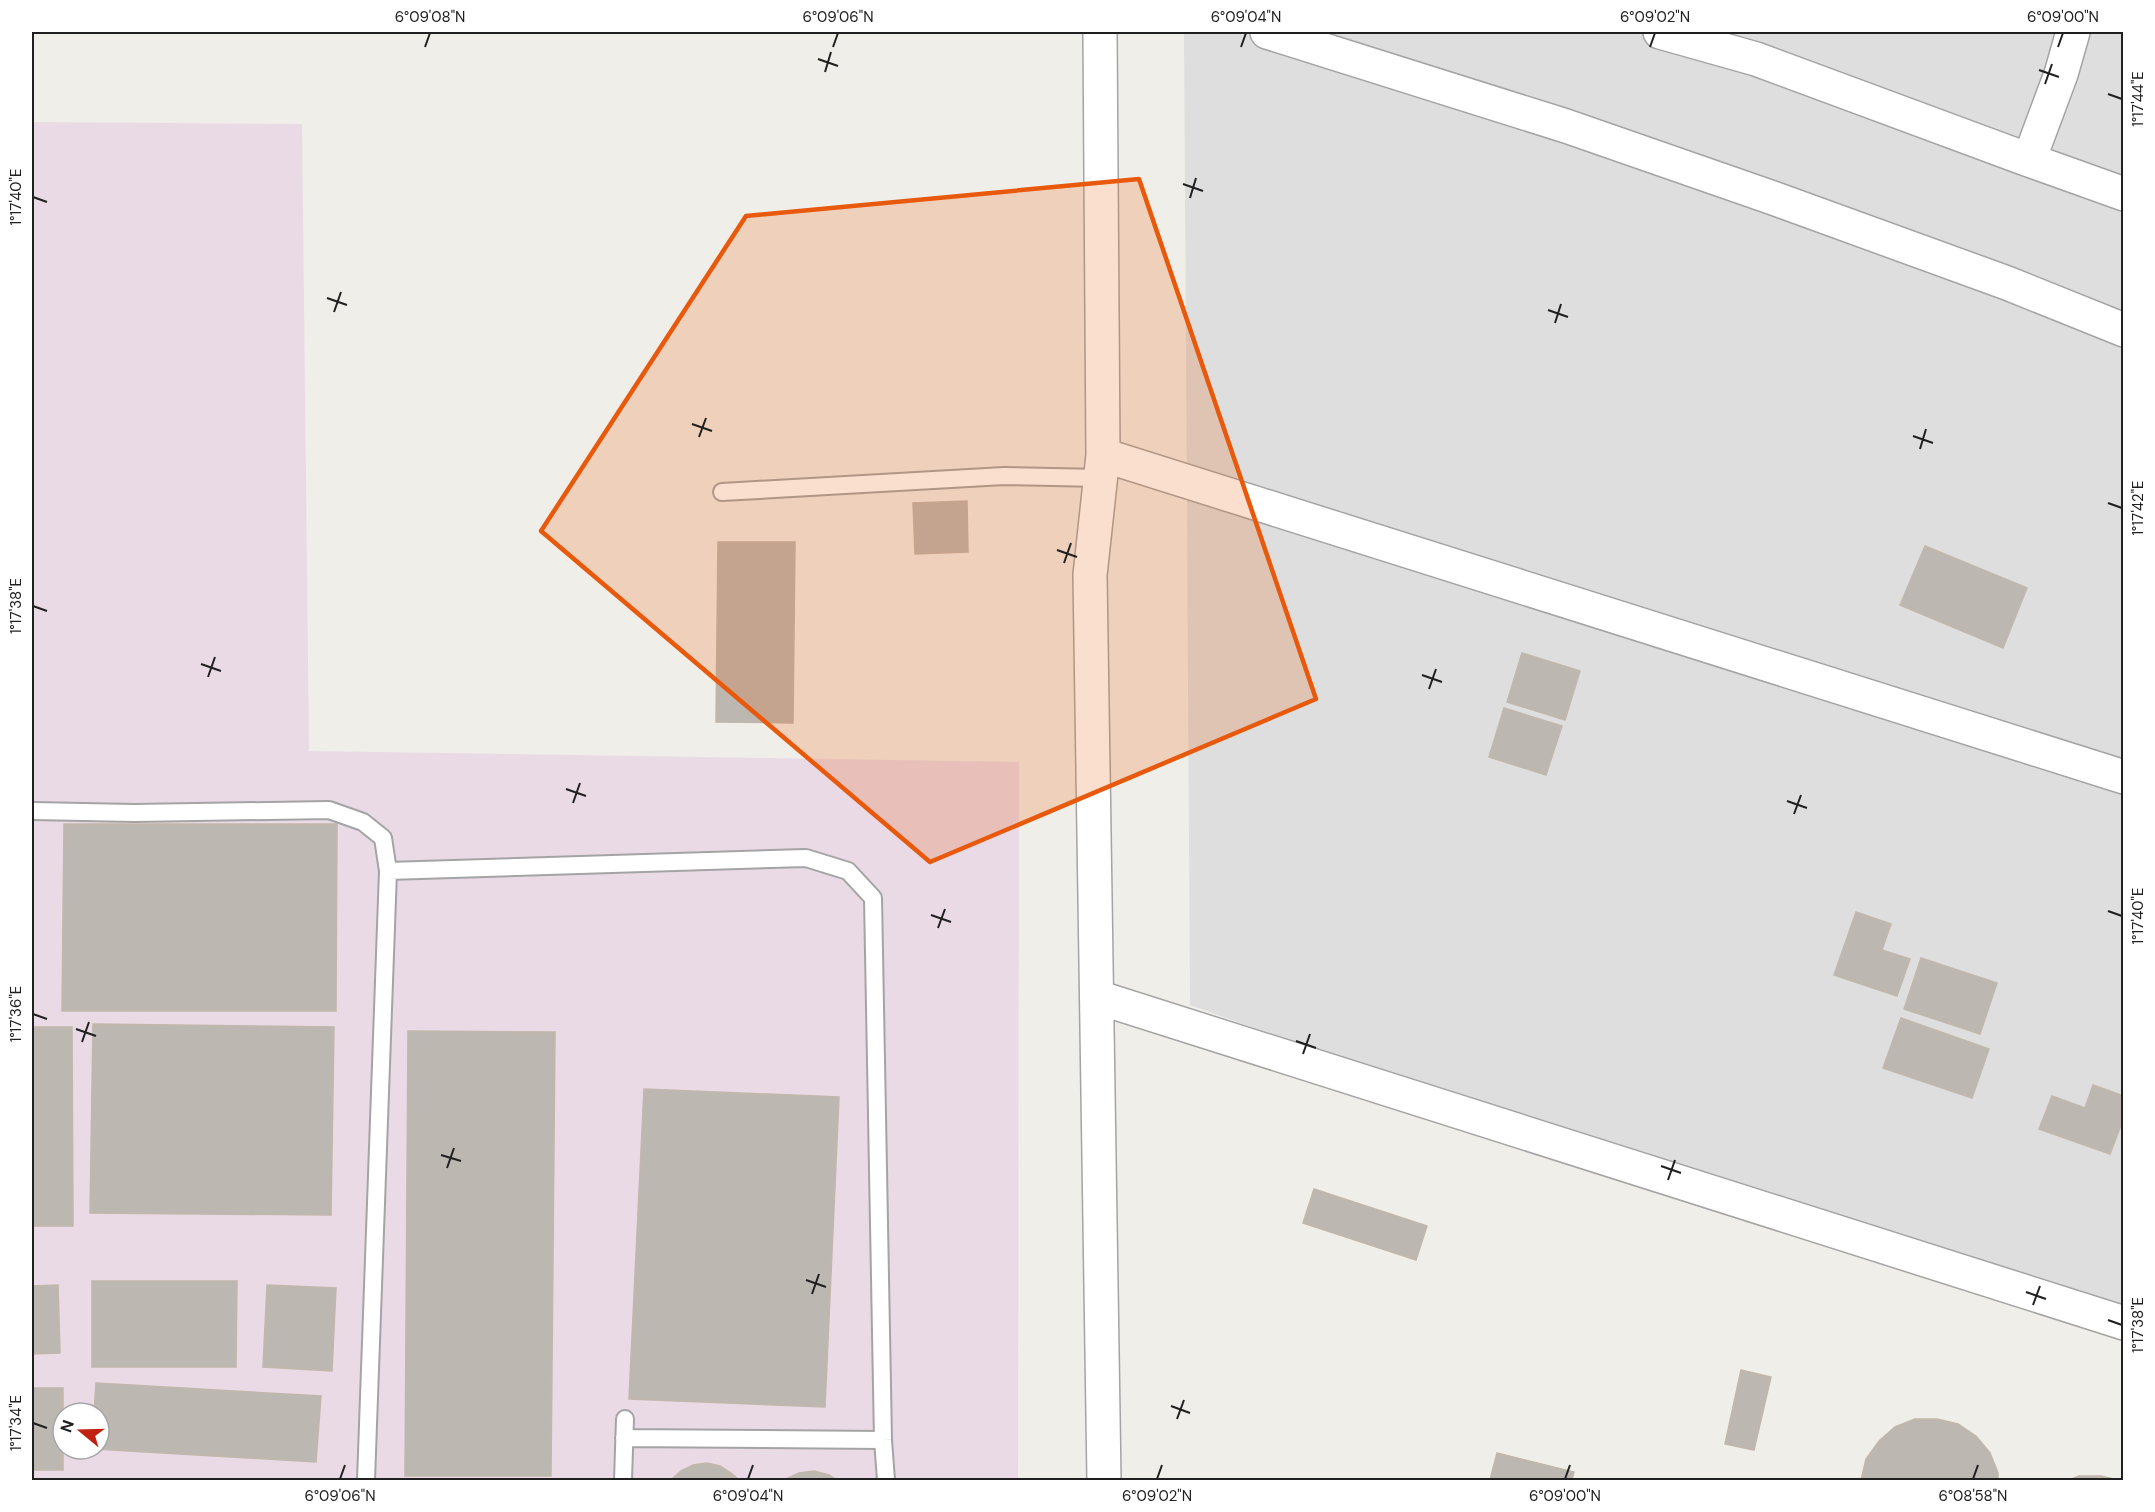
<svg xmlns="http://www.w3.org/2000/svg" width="2155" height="1512" font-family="'DM Sans',sans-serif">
<rect width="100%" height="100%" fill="#f0eee8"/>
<path fill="#dedede" d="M1184 32H2123V1338L1190 1005Z"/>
<path fill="#e9dae5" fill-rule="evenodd" d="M32 122 302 124 309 751 1019 762 1018 1480H32ZM63 1413H99V1449H63Z"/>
<path fill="#bdb7b1" stroke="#c1b7ab" stroke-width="1.5" d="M967 501 968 552 915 554 913 503Z
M718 542H795L793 723 716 722Z
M1925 546 2027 588 2003 648 1900 605Z
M1522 653 1580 671 1565 720 1507 702Z
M1504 708 1562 726 1546 775 1489 757Z
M64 824H337L336 1011H62Z
M1856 912 1891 924 1882 950 1910 959 1897 996 1834 975Z
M1921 958 1997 983 1980 1034 1904 1009Z
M1901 1018 1989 1049 1972 1098 1883 1068Z
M93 1024 334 1027 331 1215 90 1213Z
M32 1027H72L73 1226H32Z
M408 1031 555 1032 551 1476H405Z
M2093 1085 2124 1096V1117L2110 1154 2039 1129 2052 1096 2085 1108Z
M644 1089 839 1097 825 1407 629 1399Z
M1314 1189 1427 1226 1416 1260 1303 1223Z
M92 1281H237L236 1367H92Z
M58 1285 60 1353 32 1354V1286Z
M267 1285 336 1288 332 1371 263 1367Z
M1741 1370 1771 1377 1754 1450 1725 1444Z
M96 1383 321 1396 316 1462 95 1449H99V1413H94Z
M32 1388H63V1470H32Z
M1915 1419H1937L1958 1424 1976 1436 1990 1453 1998 1473V1480H1861L1866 1459 1879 1441 1895 1427Z
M1497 1453 1574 1472 1572 1480H1490Z
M707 1463 720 1466 731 1473 739 1480H671L681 1471 693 1465Z
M814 1471 829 1475 837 1480H784L799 1473Z
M2079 1476H2101L2118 1480H2069Z"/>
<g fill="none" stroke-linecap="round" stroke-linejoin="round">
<defs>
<path id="service" d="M722 492 1004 476 1101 478
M32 811 134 813 329 810 363 822 383 838 388 871
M624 1438 883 1440
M366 1480 388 871 806 858 848 871 873 898 883 1440 886 1480
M623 1480 625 1419"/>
<path id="minor" d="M1100 32 1103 455 1090 575 1104 1480
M1267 32 1566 126 1773 198 2007 283 2124 330
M1660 32 1756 59 2029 160
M2073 32 2061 74 2029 160 2124 194
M1103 455 2124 777
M1097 997 2124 1323"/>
</defs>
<use href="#service" stroke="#a4a4a4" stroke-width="20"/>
<use href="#minor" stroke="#a4a4a4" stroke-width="36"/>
<use href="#service" stroke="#fff" stroke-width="16"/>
<use href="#minor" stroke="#fff" stroke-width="33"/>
</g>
<path fill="#e8590c" fill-opacity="0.2" stroke="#e8590c" stroke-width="4.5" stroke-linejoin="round" d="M1139 179 1316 699 930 862 541 531 746 216Z"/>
<path fill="none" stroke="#202020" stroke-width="2" d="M425 47 430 33M833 47 838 33M1241 47 1246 33M1650 47 1655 33M2058 47 2063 33M818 59 838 66M2039 70 2059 77M825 72 831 52M2045 84 2052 64M2108 94 2122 99M1183 184 1203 191M33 197 47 202M1190 198 1196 178M327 298 347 305M1548 310 1568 317M334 312 341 292M1555 323 1561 304M692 424 712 431M1913 436 1933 443M699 437 706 418M1920 449 1926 429M2108 503 2122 508M1057 550 1077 557M1064 563 1071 543M33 606 47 611M201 664 221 671M1422 675 1442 682M208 677 215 657M1429 689 1436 669M566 789 586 796M1787 801 1807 808M573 803 580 783M1794 814 1801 795M2108 911 2122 916M931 915 951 922M938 928 945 909M33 1014 47 1019M76 1029 96 1036M1296 1041 1316 1048M82 1042 89 1022M1303 1054 1310 1034M441 1155 461 1161M1661 1166 1681 1173M447 1168 454 1148M1668 1180 1675 1160M806 1280 826 1287M2026 1292 2046 1299M812 1294 819 1274M2033 1305 2040 1286M2108 1320 2122 1325M1171 1406 1190 1413M1177 1419 1184 1400M33 1423 47 1428M340 1479 345 1465M748 1479 753 1465M1157 1479 1162 1465M1565 1479 1570 1465M1973 1479 1978 1465"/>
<rect width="2155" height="1512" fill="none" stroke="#ffffff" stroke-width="66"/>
<g transform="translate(81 1431) rotate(289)"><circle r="28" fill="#ffffff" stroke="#a6a6a6" stroke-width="1.5"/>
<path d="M0-4.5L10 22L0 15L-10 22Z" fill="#c02111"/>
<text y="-9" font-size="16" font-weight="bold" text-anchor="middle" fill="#202020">N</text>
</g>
<rect x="33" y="33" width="2089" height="1446" fill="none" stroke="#202020" stroke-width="2"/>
<g font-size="15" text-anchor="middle" fill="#202020">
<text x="430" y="22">6°09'08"N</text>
<text x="838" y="22">6°09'06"N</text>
<text x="1246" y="22">6°09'04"N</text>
<text x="1655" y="22">6°09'02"N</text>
<text x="2063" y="22">6°09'00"N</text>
<text transform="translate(2138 99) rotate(-90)" y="5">1°17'44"E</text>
<text transform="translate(16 197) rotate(-90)" y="5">1°17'40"E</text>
<text transform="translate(2138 508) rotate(-90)" y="5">1°17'42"E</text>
<text transform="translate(16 606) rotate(-90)" y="5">1°17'38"E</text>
<text transform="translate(2138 916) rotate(-90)" y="5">1°17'40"E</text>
<text transform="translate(16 1014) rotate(-90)" y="5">1°17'36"E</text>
<text transform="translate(2138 1325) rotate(-90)" y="5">1°17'38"E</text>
<text transform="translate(16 1423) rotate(-90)" y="5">1°17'34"E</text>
<text x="340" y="1501">6°09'06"N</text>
<text x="748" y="1501">6°09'04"N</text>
<text x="1157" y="1501">6°09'02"N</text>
<text x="1565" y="1501">6°09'00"N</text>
<text x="1973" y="1501">6°08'58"N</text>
</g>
</svg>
